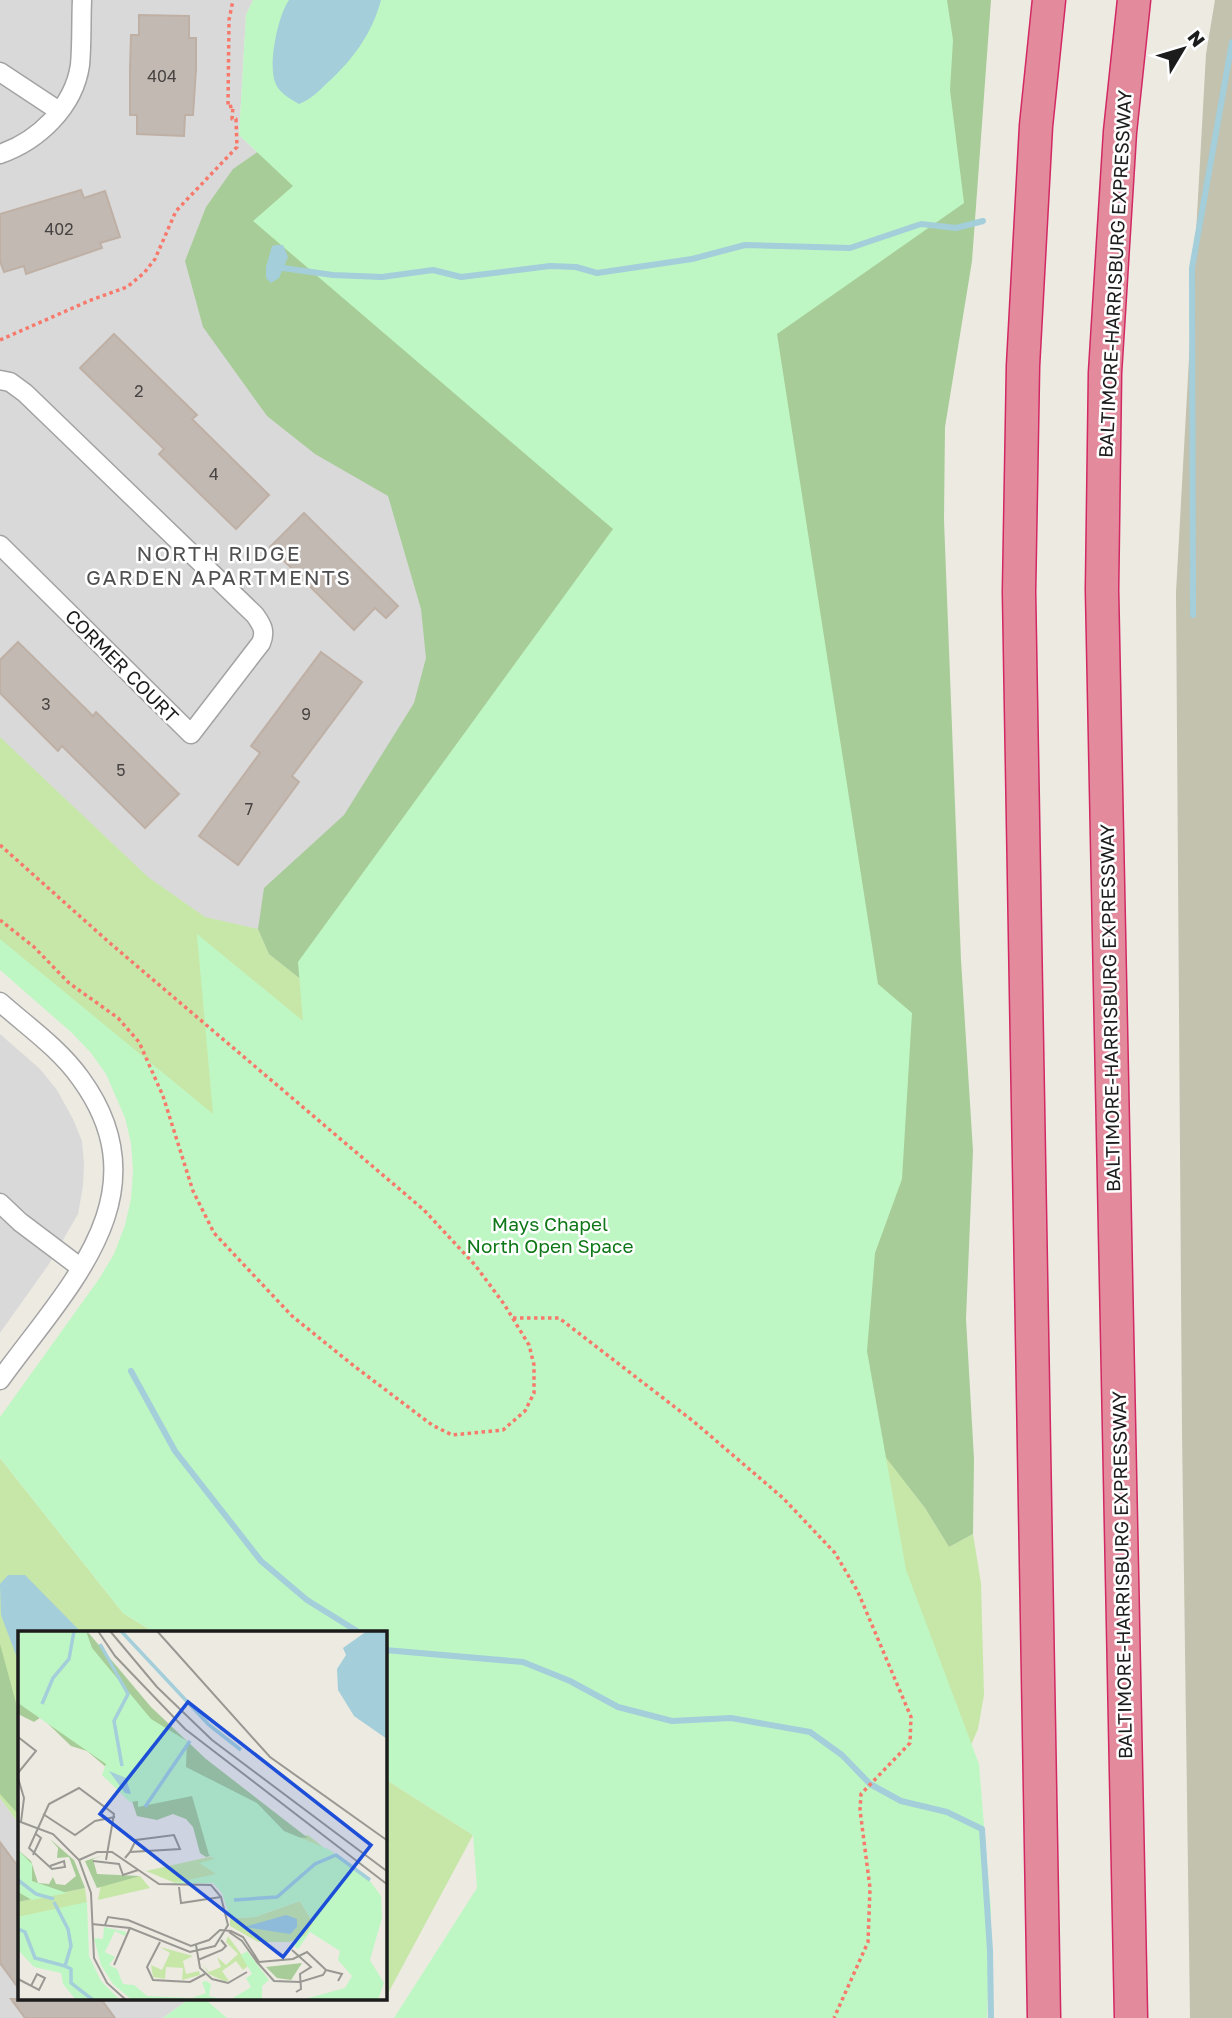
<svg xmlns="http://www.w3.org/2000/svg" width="1232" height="2018" font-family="'Golos Text',sans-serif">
<rect width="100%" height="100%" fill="#edeae2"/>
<path fill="#dad9d9" d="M0 0H253L246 15 239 135 293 186 613 529 303 1022 0 763Z
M0 1034 40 1069 57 1090 73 1119 82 1141 84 1164 83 1186 78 1214 49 1264 0 1333Z
M0 1798 19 1824V1999H189L163 2018H0Z"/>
<path fill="#c2c2ae" d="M1215 0H1232V2018H1190L1182 1430 1176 592 1206 54Z"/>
<path fill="#c7e7a9" d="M0 737 148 877 205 917 258 929 269 954 856 1418 925 1508 949 1547 973 1534 981 1583 984 1695 978 1729 968 1752 0 946Z
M0 1458 123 1613 155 1633H19V1824L0 1798Z
M385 1779 473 1835 385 1999Z"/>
<path fill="#a7cc98" d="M419 0H991L972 261 945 427 944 520 961 960 973 1151 966 1319 974 1459 973 1534 949 1547 925 1508 856 1419 269 954 258 929 264 888 344 815 414 703 426 658 421 609 388 496 315 454 267 416 203 327 185 261 206 207 233 169 259 151Z
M0 1644 19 1714V1815L0 1794Z"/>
<path fill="#bff7c4" d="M253 0H947L953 40 950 90 964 203 777 334 878 984 912 1013 902 1179 875 1253 867 1351 906 1570 979 1764 991 1910 987 2018H394L477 1888 473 1835 385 1779V1633H155L123 1613 0 1458V1417L99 1279 114 1254 125 1225 131 1199 133 1170 131 1143 125 1118 106 1074 91 1053 72 1033 0 970V939L213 1114 197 934 303 1021 298 962 613 529 253 221 293 186 239 135 246 15Z
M189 1999H205L227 2018H163Z"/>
<path fill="#a3ceda" d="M289 0H381C372 34 352 61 326 84 318 92 310 100 299 104 290 99 278 92 275 82 268 64 278 15 289 0Z
M276 245H283L288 257 279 278 271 283 266 278V267L272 246Z
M8 1575H25L82 1633H19V1663L1 1615 0 1584Z"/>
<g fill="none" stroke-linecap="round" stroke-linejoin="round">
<path stroke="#a3ceda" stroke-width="6" d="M283 268 333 275 382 277 433 270 461 277 550 266 576 267 597 273 692 259 745 245 850 248 921 224 956 228 983 221
M1193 615 1192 268 1232 42
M131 1371 175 1451 261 1561 307 1600 360 1633
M385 1650 523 1662 570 1681 618 1707 672 1721 731 1718 810 1732 842 1755 870 1784 901 1801 947 1812 982 1829 990 1951 991 2018"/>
</g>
<path fill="#c2b9b2" stroke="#bfb0a5" stroke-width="2" d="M139 15 189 16V38H196V69L193 115H185L184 136 137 134V115H130V69L131 35H139Z
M81 190 84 198 105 191 120 237 100 243 102 248 26 274 24 266 4 272 0 261V214Z
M114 334 197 415 192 419 269 495 236 529 159 454 164 449 80 368Z
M304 513 398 606 386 618 375 608 354 630 270 547Z
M18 642 93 716 96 712 179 794 145 828 62 746 58 751 0 693V660Z
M321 652 362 682 292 776 299 782 238 865 199 836 260 753 251 746Z
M0 1842 19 1868V1989L0 1963Z
M11 1999H101L115 2018H25Z"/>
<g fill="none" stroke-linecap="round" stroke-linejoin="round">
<defs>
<path id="street" d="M0 72 59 111
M0 154C38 141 74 107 80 65 82 44 81 21 82 0
M0 380 10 382 25 393 255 615C262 625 266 631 261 643L191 734 0 545
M0 1002C27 1026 60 1049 81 1079 165 1195 67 1287 0 1380
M0 1203 20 1222 81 1268"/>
<path id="highway" d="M1044 2018 1019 592 1023 366 1036 126 1049 0
M1131 2018 1102 590 1105 373 1120 132 1134 0"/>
</defs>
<use href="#street" stroke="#a3a3a3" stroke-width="21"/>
<use href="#highway" stroke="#d22863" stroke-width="35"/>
<path stroke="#f6796b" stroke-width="3.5" stroke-dasharray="3.5 3.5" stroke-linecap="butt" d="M0 340 91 300 127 287 144 273 155 259 176 211 237 147 236 119H232L233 106 228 107 229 20 233 0
M0 845 111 944 424 1210 475 1265 504 1304 529 1345 534 1365V1393L525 1411 503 1430 452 1435 432 1425 354 1366 292 1316 214 1233 193 1191 163 1096 139 1042 118 1018 69 983 34 947 0 920
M513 1318H559L693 1421 783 1498 835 1553 858 1592 911 1717 910 1743 861 1794 860 1810 870 1888 868 1942 834 2018"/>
<use href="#street" stroke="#fff" stroke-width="18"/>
<use href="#highway" stroke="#e38b9c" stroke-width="32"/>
</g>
<g text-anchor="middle" stroke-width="5" stroke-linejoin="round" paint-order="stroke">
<g font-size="16" fill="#464342">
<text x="162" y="82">404</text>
<text x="59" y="235">402</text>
<text x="139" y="397">2</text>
<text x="214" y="480">4</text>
<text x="46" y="710">3</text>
<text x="306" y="720">9</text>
<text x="121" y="776">5</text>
<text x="249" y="815">7</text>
</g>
<g font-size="19" fill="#1c1c1c" stroke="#fff">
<text transform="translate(1115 274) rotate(-87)" y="7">BALTIMORE-HARRISBURG EXPRESSWAY</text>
<text transform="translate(122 666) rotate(45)" y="7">CORMER COURT</text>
<text transform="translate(1110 1008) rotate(-91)" y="7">BALTIMORE-HARRISBURG EXPRESSWAY</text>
<text transform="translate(1122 1575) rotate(-91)" y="7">BALTIMORE-HARRISBURG EXPRESSWAY</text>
</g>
<g font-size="19" fill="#0e7717" stroke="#fff">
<text x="550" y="1231">Mays Chapel<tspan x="550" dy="22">North Open Space</tspan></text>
</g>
<g font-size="21" letter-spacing="2" fill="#4f4f4f" stroke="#fff">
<text x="219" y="561">NORTH RIDGE<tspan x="219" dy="24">GARDEN APARTMENTS</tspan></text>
</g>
</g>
<g transform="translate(18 1631)">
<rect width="369" height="369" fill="#edeae2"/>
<path d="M290 204 310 220 157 252 128 240ZM122 245 132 257 80 269 83 253ZM67 257 69 272 0 286V271ZM282 270 295 292 287 305 271 311H240L212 295V287L237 286ZM210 305 231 334 225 339 218 330 214 333 204 340 211 350H206L191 343 184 333 191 341 203 336 199 326 208 334 220 323 208 311ZM142 316 175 325 165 330 168 343 181 340 182 344 164 349 165 337 148 336 147 348 135 346 133 334 144 339 152 322Z" fill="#c7e7a9"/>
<path d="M16 0H69L133 76 188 128 290 207 272 206 188 226 182 222 175 196 168 188 155 183 139 189 119 185 114 170 89 137 69 120 53 115 23 86 16 91 0 83V31ZM32 208 56 229 67 257 0 271V219L13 230 20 252 31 253 35 246 38 253 47 254 58 245 51 226 39 227 40 217ZM86 224 75 228 79 243 122 245 79 257 67 230ZM284 332 273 349 259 347 248 336Z" fill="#a7cc98"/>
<path d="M0 0H68L74 17 133 88 169 110 168 136 239 172 266 200 312 219 352 250 363 265 364 287 352 329 366 352 360 369H283L327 357 334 345 320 329 322 320 292 301 280 318 277 316V307L287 305 295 292 282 270 237 286 212 287 204 262 195 252 152 253 198 243 181 232 196 228 191 224 174 165 120 176V170L112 171 84 144 88 133 0 72ZM0 219 14 233V250L49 262 14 269 0 261ZM69 271 71 325 83 350 102 369H58L45 353 43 342 16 336 0 319V286ZM86 296 108 301 107 305 97 300 87 321 97 326 91 334 99 338 105 353 116 354 129 365 174 367 188 362 184 351 188 350 193 353 191 365 207 369H114L95 353 83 334 76 307 85 308ZM229 320 251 349 244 355V369H212L233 356 228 347 234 343 223 324Z" fill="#bff7c4"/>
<path d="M349 0H369V108L336 85 320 59 319 38 328 24 325 17ZM91 140 108 147 113 163 107 162ZM268 284 279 288V296L272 303 226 296Z" fill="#a3ceda"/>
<path fill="none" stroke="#a3ceda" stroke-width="3.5" d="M103 0 191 94 223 119M82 13 110 63 96 90 104 135M24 73 35 47 51 28 56 0M127 176 172 110M0 249 18 263 36 268M216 269 259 266 297 233 318 224 352 249M36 271 50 298 53 315 47 335 53 338V352L75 369M0 298 7 301 17 327 47 335"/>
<path fill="none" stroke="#999893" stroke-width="2" d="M80 0 97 25 167 98 370 254M92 0 139 56 194 109 370 241M139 0 252 126 370 210M0 106 18 120 0 142M0 147 6 167 3 191M25 183 57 204 77 190 97 186M0 190 35 203 61 229 73 262 76 327 89 352 108 369M15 224 23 207 18 203M107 227 112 221 162 218 156 204 118 209 112 221M61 229 79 221H94L141 253 193 254 203 266 210 294 197 315 172 321 112 297 74 293M75 230 101 233 105 244 120 239M32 235 46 230 47 236 34 238 11 217 31 173 61 157 96 183 88 229M161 256 163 272 203 266M87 294 90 286 110 289 173 315 191 309 202 299 213 300 225 306 241 331M211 301 224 310 239 331 256 350 282 351 305 344 308 339 289 321 275 328 241 331M142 311 129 336 135 349 172 351 187 343M178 314 182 337 194 348 210 352 229 341M274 319 293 336 282 343 283 358 278 361M180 329 204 319 208 315 203 309M96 334 112 297M308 339 324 343 320 350M0 348 2 349 21 359 27 347 19 343 13 355"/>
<path fill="#1d4ed8" fill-opacity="0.15" stroke="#1d4ed8" stroke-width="3.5" d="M170 71 353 214 265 326 82 183Z"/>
<rect width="369" height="369" fill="none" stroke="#1c1c1c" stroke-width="3.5"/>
</g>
<g transform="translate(1183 49) rotate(52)" stroke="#ffffff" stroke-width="5" paint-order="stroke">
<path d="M0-5L12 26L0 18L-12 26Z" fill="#1c1c1c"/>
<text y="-10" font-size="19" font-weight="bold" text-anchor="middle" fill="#1c1c1c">N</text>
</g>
</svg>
